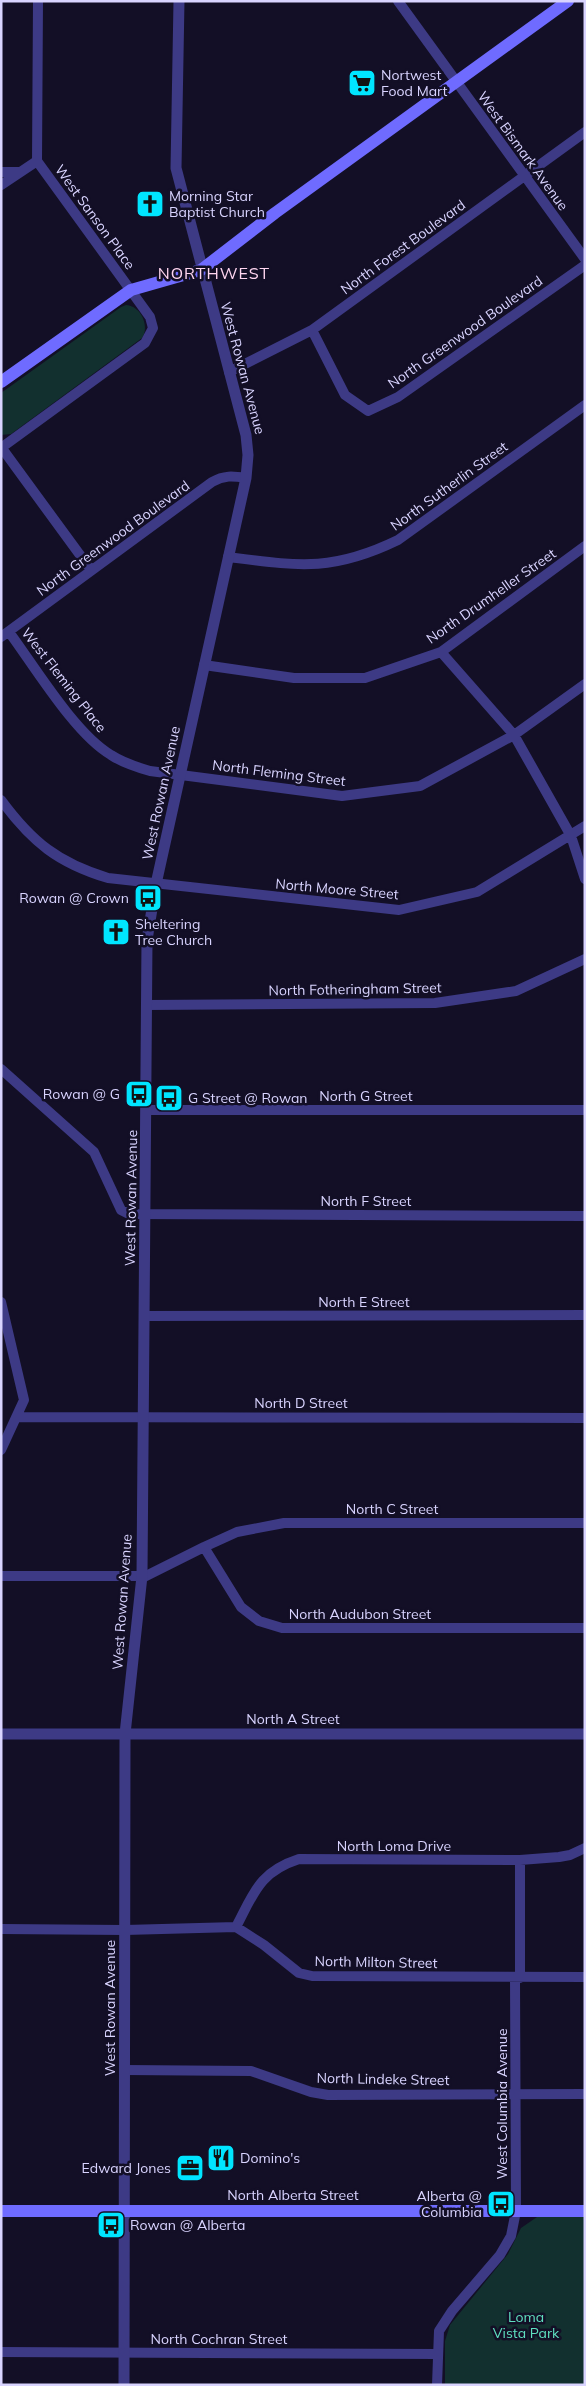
<svg xmlns="http://www.w3.org/2000/svg" width="586" height="2386" font-family="Mulish,sans-serif">
<rect width="100%" height="100%" fill="#130f26"/>
<path fill="#12302f" d="M126 305C141 306 150 326 142 338L11 434 1 435V393L121 307Z
M537 2217H585V2385H445V2341L450 2325 508 2254 521 2228Z"/>
<g fill="none" stroke-linecap="round" stroke-linejoin="round">
<path stroke="#3d3a85" stroke-width="10" d="M398 1 585 259
M1 172H18
M1 185 37 161
M312 330 345 395 368 411 398 397 585 265
M229 372 312 330 585 132
M1 447 91 570
M1 448 145 343 153 328 150 317 37 161 38 1
M228 557C299 566 332 572 398 540L585 405
M9 632C35 667 75 734 111 755 123 763 136 767 150 771L342 796 420 786 514 735 585 684
M1 637 212 482C224 475 233 476 246 478
M441 652 514 735 571 836 585 879
M204 665 294 678H365L441 652 585 546
M1 800C32 842 58 863 108 878L399 910 477 892 585 826
M147 1005 435 1003 516 991 585 959
M1 1069 94 1152 121 1210 129 1214 585 1216
M147 1110H585
M1 1302 24 1400 1 1450
M144 1316 585 1315
M17 1417 585 1418
M204 1547 237 1532 284 1523H585
M1 1576H146L204 1547 241 1607 259 1621 282 1628H585
M520 1860V1978
M236 1927C254 1893 259 1872 299 1859L520 1860 559 1857 570 1855 585 1848
M1 1929 125 1930 236 1927 264 1945 299 1973 312 1976 585 1977
M125 2070 251 2071 311 2092 328 2095 585 2094
M1 2352 437 2354
M437 2385 439 2331 452 2311 500 2255 511 2236 516 2211 515 1978"/>
<path stroke="#3d3a85" stroke-width="11" d="M1 1734H585
M124 2385 125 1734 142 1576 147 940 156 884 246 478 248 455 246 435 176 168 179 1"/>
<path stroke="#6f6bff" stroke-width="12" d="M1 382 131 290 201 270 275 213 568 1
M1 2211H585"/>
</g>
<defs>
<symbol id="supermarket-square" viewBox="-11 -11 22 22"><rect x="-9" y="-9" width="18" height="18" rx="4" fill="#00e5ff" stroke="#130f26"/><path d="M-6-5.5h2.5l.6 2H6L4.5 2H-2.5L-4.4-4H-6ZM-1.5 3.2a1.3 1.3 0 1 0 .1 0ZM3 3.2a1.3 1.3 0 1 0 .1 0Z" fill="#111"/></symbol>
<symbol id="church-square" viewBox="-11 -11 22 22"><rect x="-9" y="-9" width="18" height="18" rx="4" fill="#00e5ff" stroke="#130f26"/><path d="M-1.2-6h2.4v3.5h3.3v2.4h-3.3V6h-2.4V-.1h-3.3v-2.4h3.3Z" fill="#111"/></symbol>
<symbol id="bus-square" viewBox="-11 -11 22 22"><rect x="-9" y="-9" width="18" height="18" rx="4" fill="#00e5ff" stroke="#130f26"/><path d="M-5-6H5V4H4V6H2V4H-2V6H-4V4H-5ZM-3.5-4V0h7V-4ZM-3.5 1.2v1.5H-2V1.2ZM2 1.2v1.5H3.5V1.2Z" fill="#111"/></symbol>
<symbol id="restaurant-square" viewBox="-11 -11 22 22"><rect x="-9" y="-9" width="18" height="18" rx="4" fill="#00e5ff" stroke="#130f26"/><path d="M-5-6h1v4h1v-4h1v4h1v-4h1v5L-1.5 .5V6h-2V.5L-5-1ZM5-6V6H3V1.5H1.5Q1.5-4 5-6Z" fill="#111"/></symbol>
<symbol id="office-square" viewBox="-11 -11 22 22"><rect x="-9" y="-9" width="18" height="18" rx="4" fill="#00e5ff" stroke="#130f26"/><path d="M-6-3h4V-5.5h4V-3h4V5H-6ZM-1-4.5V-3h2v-1.5ZM-6 0V1H6V0Z" fill="#111"/></symbol>
</defs>
<g fill-rule="evenodd">
<use href="#supermarket-square" x="346" y="67" width="32" height="32"/>
<use href="#church-square" x="134" y="188" width="32" height="32"/>
<use href="#bus-square" x="132" y="882" width="32" height="32"/>
<use href="#church-square" x="100" y="916" width="32" height="32"/>
<use href="#bus-square" x="123" y="1078" width="32" height="32"/>
<use href="#bus-square" x="153" y="1082" width="32" height="32"/>
<use href="#restaurant-square" x="205" y="2142" width="32" height="32"/>
<use href="#office-square" x="174" y="2152" width="32" height="32"/>
<use href="#bus-square" x="485" y="2188" width="32" height="32"/>
<use href="#bus-square" x="95" y="2209" width="32" height="32"/>
</g>
<g text-anchor="middle" stroke-width="5" stroke-linejoin="round" paint-order="stroke">
<g font-size="14" fill="#d9d4ff" stroke="#130f26" text-anchor="start">
<text x="381" y="80">Nortwest<tspan x="381" dy="16">Food Mart</tspan></text>
<text x="169" y="201">Morning Star<tspan x="169" dy="16">Baptist Church</tspan></text>
<text x="129" y="903" text-anchor="end">Rowan @ Crown</text>
<text x="135" y="929">Sheltering<tspan x="135" dy="16">Tree Church</tspan></text>
<text x="120" y="1099" text-anchor="end">Rowan @ G</text>
<text x="188" y="1103">G Street @ Rowan</text>
<text x="240" y="2163">Domino's</text>
<text x="171" y="2173" text-anchor="end">Edward Jones</text>
<text x="482" y="2201" text-anchor="end">Alberta @<tspan x="482" dy="16">Columbia</tspan></text>
<text x="130" y="2230">Rowan @ Alberta</text>
</g>
<g font-size="14" fill="#d9d4ff" stroke="#130f26">
<text transform="translate(523 151) rotate(54)" y="5">West Bismark Avenue</text>
<text transform="translate(95 217) rotate(54)" y="5">West Sanson Place</text>
<text transform="translate(403 247) rotate(-36)" y="5">North Forest Boulevard</text>
<text transform="translate(465 332) rotate(-35)" y="5">North Greenwood Boulevard</text>
<text transform="translate(243 368) rotate(75)" y="5">West Rowan Avenue</text>
<text transform="translate(449 486) rotate(-36)" y="5">North Sutherlin Street</text>
<text transform="translate(113 538) rotate(-36)" y="5">North Greenwood Boulevard</text>
<text transform="translate(491 596) rotate(-35)" y="5">North Drumheller Street</text>
<text transform="translate(64 680) rotate(52)" y="5">West Fleming Place</text>
<text transform="translate(279 773) rotate(7)" y="5">North Fleming Street</text>
<text transform="translate(161 793) rotate(-78)" y="5">West Rowan Avenue</text>
<text transform="translate(337 889) rotate(5)" y="5">North Moore Street</text>
<text transform="translate(355 989) rotate(-1)" y="5">North Fotheringham Street</text>
<text x="366" y="1101">North G Street</text>
<text transform="translate(131 1198) rotate(-89)" y="5">West Rowan Avenue</text>
<text x="366" y="1206">North F Street</text>
<text x="364" y="1307">North E Street</text>
<text x="301" y="1408">North D Street</text>
<text x="392" y="1514">North C Street</text>
<text transform="translate(122 1602) rotate(-86)" y="5">West Rowan Avenue</text>
<text x="360" y="1619">North Audubon Street</text>
<text x="293" y="1724">North A Street</text>
<text x="394" y="1851">North Loma Drive</text>
<text transform="translate(376 1962) rotate(1)" y="5">North Milton Street</text>
<text transform="translate(110 2008) rotate(-90)" y="5">West Rowan Avenue</text>
<text transform="translate(383 2079) rotate(1)" y="5">North Lindeke Street</text>
<text transform="translate(502 2104) rotate(-90)" y="5">West Columbia Avenue</text>
<text x="293" y="2200">North Alberta Street</text>
<text x="219" y="2344">North Cochran Street</text>
</g>
<g font-size="14" fill="#5fe0c0" stroke="#130f26">
<text x="526" y="2322">Loma<tspan x="526" dy="16">Vista Park</tspan></text>
</g>
<g font-size="16" letter-spacing="1" fill="#ffd6f0" stroke="#130f26">
<text x="214" y="279">NORTHWEST</text>
</g>
</g>
<rect width="586" height="2386" fill="none" stroke="#d9d4ff" stroke-width="5"/>
</svg>
